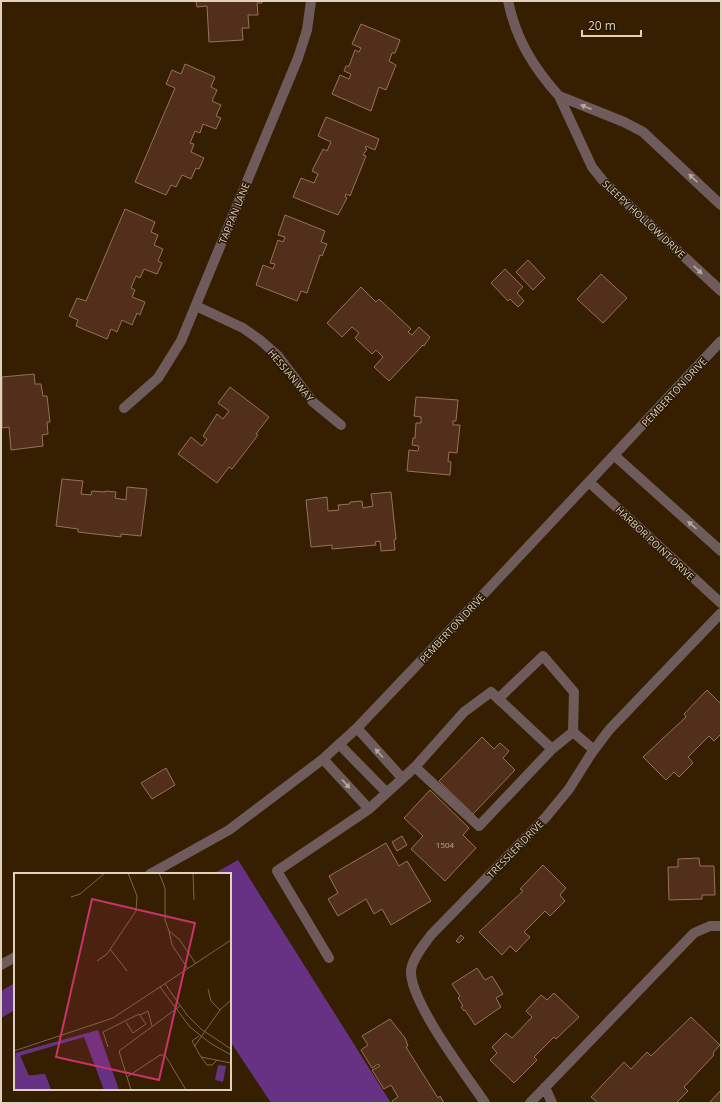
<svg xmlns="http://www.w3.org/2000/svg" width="722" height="1104" font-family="'Open Sans',sans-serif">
<rect width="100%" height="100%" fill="#361f00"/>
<path fill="#683284" d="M238 860 391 1103H271L230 1041V874H213Z
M15 983V1010L1 1018V991Z"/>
<path fill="#512f1a" stroke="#97715b" d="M196 1H262V3H257L258 15H248L249 28H242L243 40 209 42 207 6 197 7Z
M361 24 400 40 395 53H392L389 61 396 65 386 90 379 87 371 111 332 94 340 75 349 79 351 74 344 71 346 66H349L355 50 359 52 361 48 352 44Z
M185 64 215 77 211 87 217 90 212 101 221 105 216 116 221 118 216 129 203 124 200 133 195 131 190 143 194 144 191 152 204 158 199 169 196 168 191 179 182 175 176 187 171 185 166 195 135 182 175 88 166 84 172 70 181 74Z
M326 117 379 139 375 150 366 146 365 148 367 149 363 155 366 156 350 196 346 194 345 197 347 198 338 215 293 197 301 178 314 183 318 174 312 171 323 149 327 151 331 142 318 136Z
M125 209 155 222 151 232 158 235 154 245 163 249 158 261 162 263 157 274 144 269 140 278 136 276 131 288 135 290 132 297 145 302 140 315 137 313 132 325 122 320 117 332 111 329 107 339 76 326 78 320 69 316 77 298 86 301Z
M285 215 325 231 321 242 327 244 322 256 320 255 307 293 301 291 297 301 256 285 263 265 273 269 275 264 270 263 278 240 283 242 285 237 278 235Z
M528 260 545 278 533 290 516 272Z
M505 269 523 287 517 293 524 301 518 307 510 299 508 301 491 283Z
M601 274 627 298 603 323 577 299Z
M361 287 376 302 379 299 411 329 408 332 412 335 419 327 430 337 424 346 423 345 389 381 374 367 383 357 376 350 372 354 355 338 359 333 352 327 342 337 327 323Z
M34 374 35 384H41L43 396H47L50 422H47L48 434 42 435 43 446 11 450 9 427 2 428V377Z
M230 387 269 417 256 434 258 435 232 469 229 467 217 483 178 454 191 437 202 446 207 439 203 436 217 414 223 419 229 411 218 403Z
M416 397 458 400 456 421H453V425H460L457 453 449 452 448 461 451 462 450 475 407 471 409 450 418 451 419 446 412 445 413 438H415L416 423H421V417L414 416Z
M62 479 83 481 81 494 91 495 92 491 105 492V491L116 492 115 498 126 500 127 487 147 489 141 536 121 534V537L78 532V529L56 526Z
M391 492 396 539 394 540 395 550 381 551 380 541 375 542 376 545 332 549V545L311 547 306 500 327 497 328 511 339 510 338 505 350 504V502L362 501 363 508 373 506 371 494Z
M707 690 721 704V734L714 741 709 736 688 757 693 763 679 777 674 772 666 780 643 757 686 717 684 714Z
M482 737 494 749 500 743 509 751 503 758 515 770 473 814 439 781Z
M166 768 175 785 152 799 141 783Z
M430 790 469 828 463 835 476 848 445 881 411 849 423 836 404 818Z
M402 836 407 845 397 851 392 842Z
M386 843 399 866 407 861 431 901 391 925 382 909 374 914 366 899 338 916 328 899 338 893 329 876Z
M699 858 700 866H714L715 895H702V899L669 900 668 867H678V859Z
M543 865 566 888 560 895 565 901 550 916 545 911 524 932 530 937 516 952 510 946 502 955 479 932 523 891 520 889Z
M461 935 464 938 459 943 456 941Z
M477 968 485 980 492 976 503 994 496 998 501 1007 475 1025 465 1010 464 1011 461 1007 463 1006 458 998 460 996 452 984Z
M554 993 579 1017 556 1039 554 1037 534 1057 537 1060 514 1083 490 1060 497 1053 492 1047 506 1033 512 1038 532 1017 526 1011 541 995 547 1000Z
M691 1017 720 1045 713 1053 714 1055 684 1087 688 1091 676 1103H598L591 1097 624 1062 631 1069 647 1052 651 1056Z
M390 1019 405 1038 408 1046 406 1047 438 1098 440 1096 444 1103H393L392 1101 398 1097 391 1085 384 1089 372 1070 380 1066 378 1064 372 1068 361 1050 368 1045 362 1036Z
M721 1090V1103H709Z"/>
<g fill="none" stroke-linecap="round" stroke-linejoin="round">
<path stroke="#6f5b5c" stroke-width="10" d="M508 1C516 39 533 67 559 96
M721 205 643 132 624 122 559 96 592 167 604 182 721 291
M196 306 243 328 260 340 278 356 313 402 341 425
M124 408 158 378 181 341 298 58 307 30 311 1
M615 456 721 551
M589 482 721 603
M498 699 543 656 574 692 573 732 594 750
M357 728 402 778
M339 744 386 792
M552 749 573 732
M323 759 369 809
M150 874 229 830 323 759 357 728 435 646 721 341
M329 958 277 871 369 809 415 767 464 712 491 692 552 749 479 826 415 767
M1 965 15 957
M545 1087 552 1103
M485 1103C467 1076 409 1001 411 970 413 957 424 945 431 935L546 817 569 789 591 754 609 730 721 613
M530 1103 694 933 710 926H721"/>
</g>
<defs><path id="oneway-solid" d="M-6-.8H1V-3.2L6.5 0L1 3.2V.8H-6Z"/></defs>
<g fill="#b8a89c">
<use href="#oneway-solid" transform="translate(586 107) rotate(-158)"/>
<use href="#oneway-solid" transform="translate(693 178) rotate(-137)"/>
<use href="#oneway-solid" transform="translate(698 270) rotate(43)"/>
<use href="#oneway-solid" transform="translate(692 525) rotate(-139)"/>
<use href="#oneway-solid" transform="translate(379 753) rotate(-132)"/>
<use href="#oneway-solid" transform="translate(346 784) rotate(48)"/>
</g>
<g text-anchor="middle" stroke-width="3" stroke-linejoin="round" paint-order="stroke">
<g font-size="8" fill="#bca896">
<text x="445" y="848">1504</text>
</g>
<g font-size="10" fill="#e0d1bf" stroke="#281700">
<text transform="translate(234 213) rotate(-68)" y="4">TAPPAN LANE</text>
<text transform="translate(644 219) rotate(43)" y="4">SLEEPY HOLLOW DRIVE</text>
<text transform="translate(291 375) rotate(50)" y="4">HESSIAN WAY</text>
<text transform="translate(674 392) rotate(-47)" y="4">PEMBERTON DRIVE</text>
<text transform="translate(655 543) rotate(43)" y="4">HARBOR POINT DRIVE</text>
<text transform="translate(452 628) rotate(-47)" y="4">PEMBERTON DRIVE</text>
<text transform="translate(515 849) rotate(-46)" y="4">TRESSLER DRIVE</text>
</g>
</g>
<g transform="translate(14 873)">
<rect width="217" height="217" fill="#361f00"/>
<path d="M6 182 15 203 31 201 37 217H0V184ZM204 192 212 193 209 209 201 207Z" fill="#64347f"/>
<path d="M84 157 105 217H90L70 164 2 184 1 180ZM31 201 37 217H5L8 203Z" fill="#683284"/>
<path fill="none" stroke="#7a664c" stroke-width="1" d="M145 0 151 15V47L155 58M179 0 180 27M57 24 66 21 91 0M96 76 113 98M83 88 93 81 122 38 123 23 114 0M174 96 158 72 155 58 165 66 182 91M151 111 173 142 187 156 217 176M146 114 176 154 196 170 217 182M194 116 197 128 206 137M126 142 134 138 138 153M185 163 178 168 187 184 217 190M94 174 89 159 125 141 132 151 119 160 112 149M180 174 206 137 217 127M0 178 99 145 217 67M187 184 193 192H198L203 187M113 204 146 182H151L172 217M117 217 105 178 166 133"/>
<path fill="#c6346a" fill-opacity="0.15" stroke="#c6346a" stroke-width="2" d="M78 26 181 50 145 207 42 184Z"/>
<rect width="217" height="217" fill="none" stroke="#e0d1bf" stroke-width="2"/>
</g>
<rect width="722" height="1104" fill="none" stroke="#e0d1bf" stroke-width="4"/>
<path d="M582 30v6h59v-6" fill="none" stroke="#e0d1bf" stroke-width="2"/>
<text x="588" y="30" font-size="12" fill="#e0d1bf" stroke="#281700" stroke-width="3" paint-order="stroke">20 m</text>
</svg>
